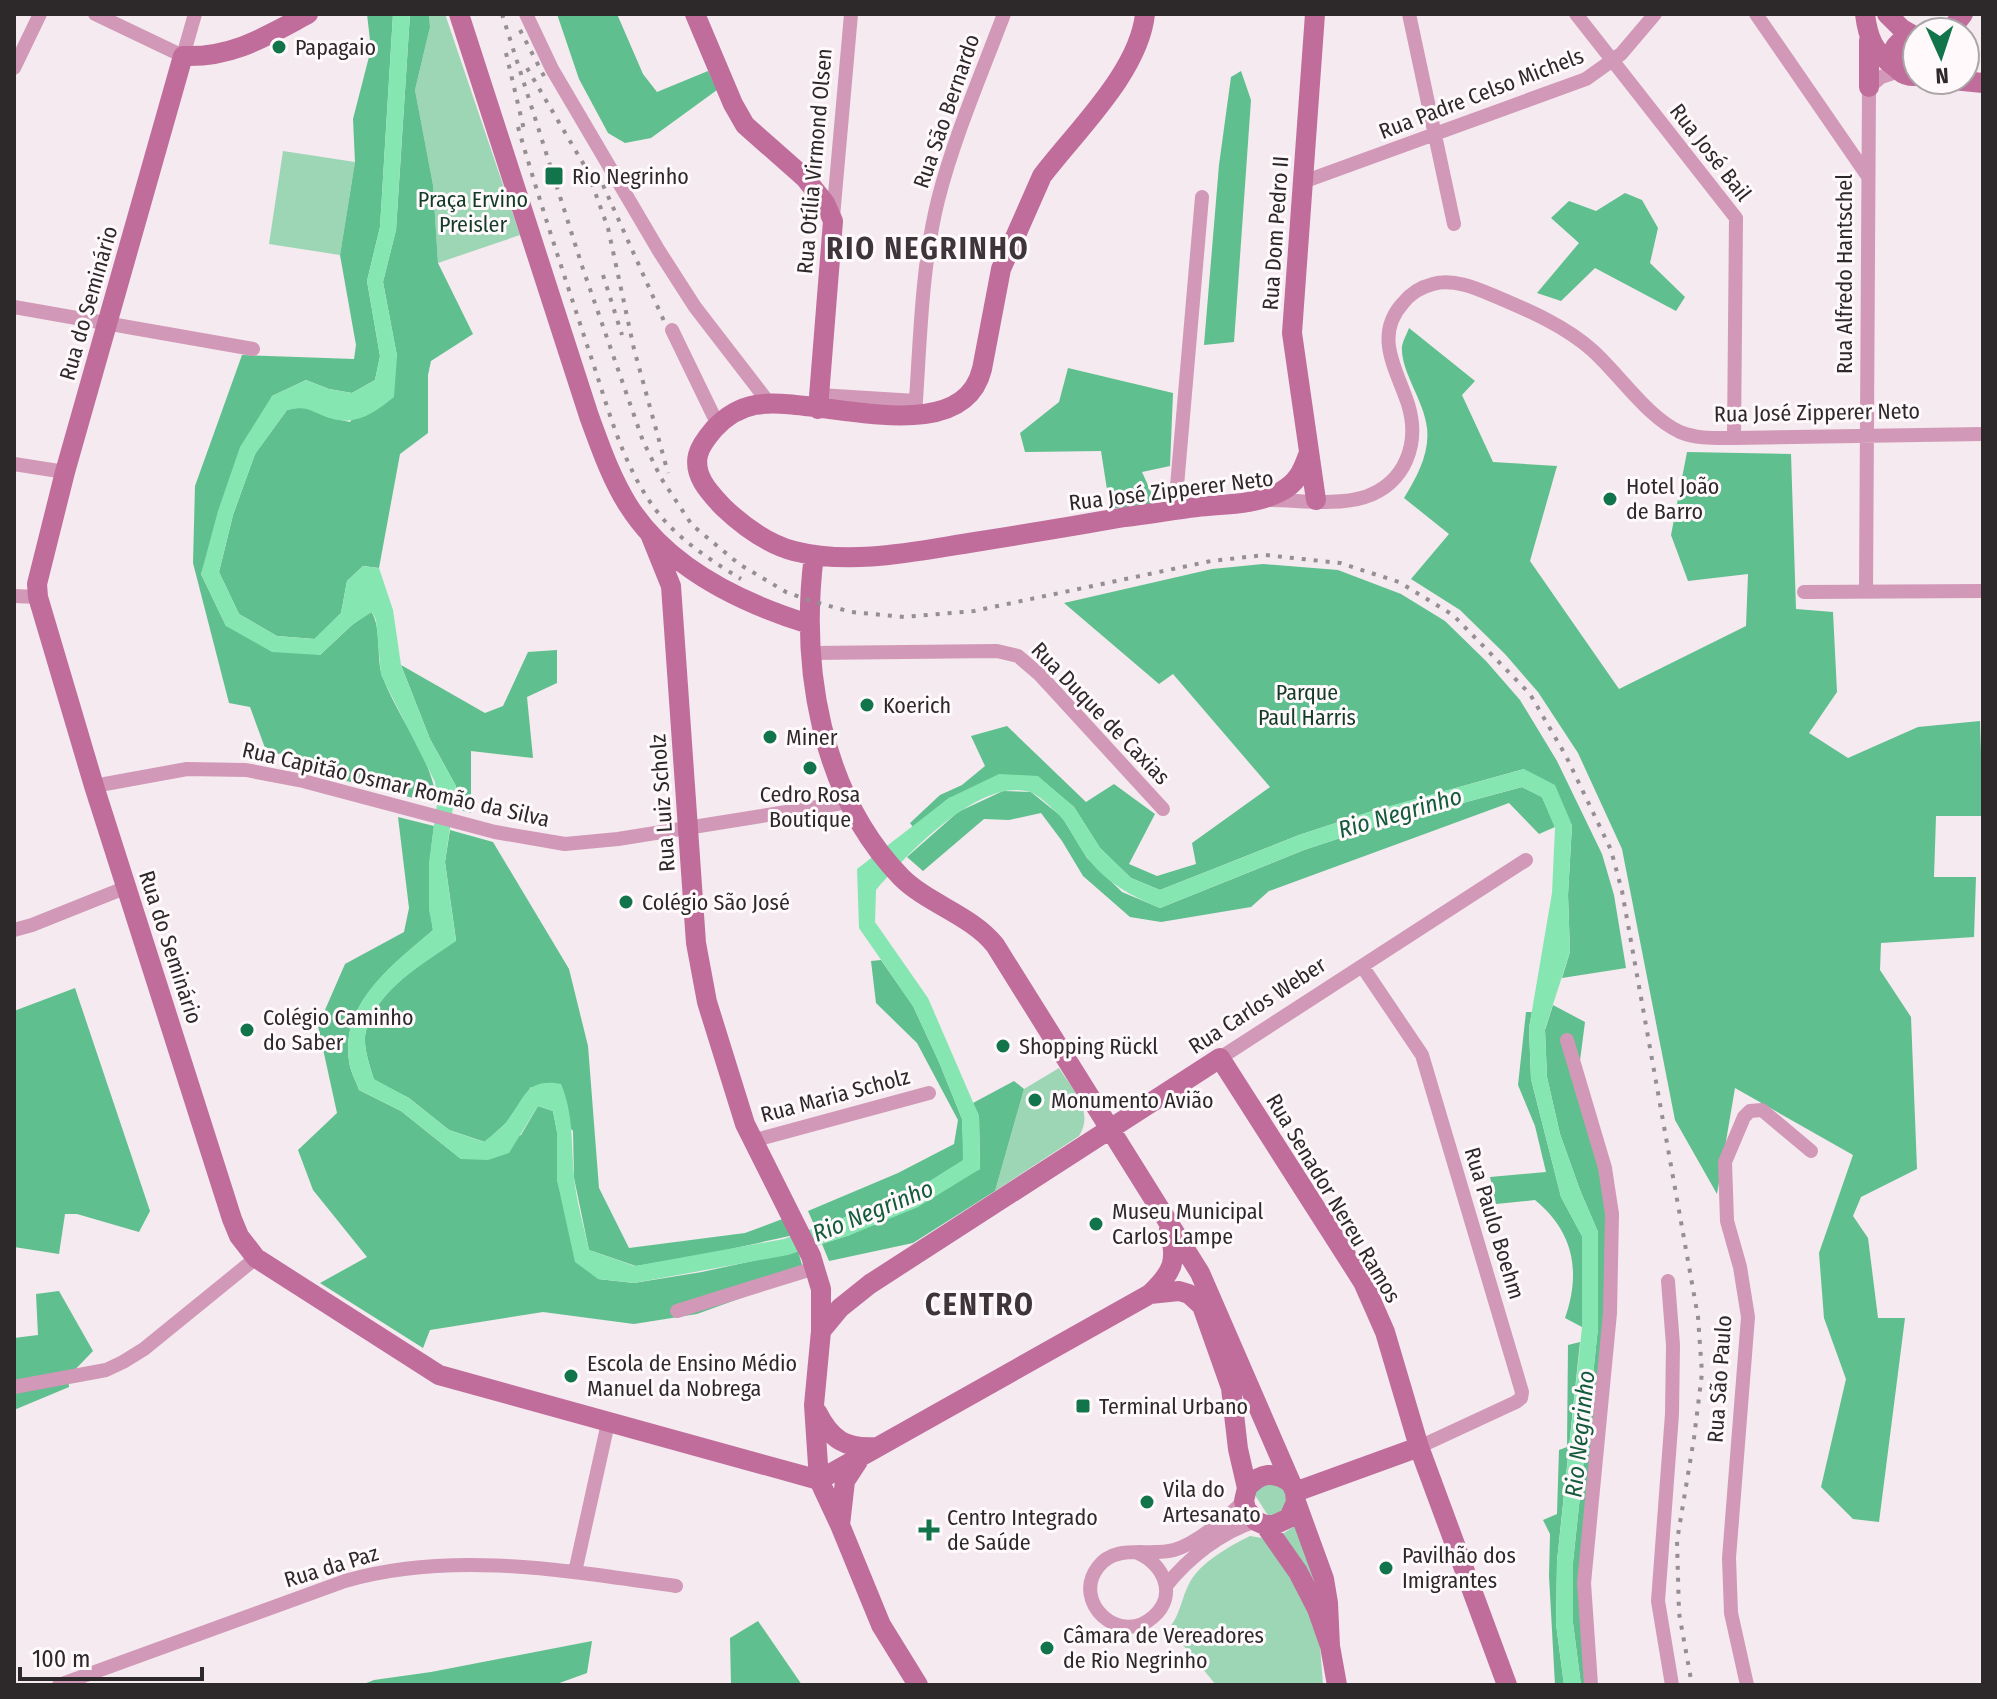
<svg xmlns="http://www.w3.org/2000/svg" width="1997" height="1699" font-family="'Fira Sans Condensed',sans-serif">
<rect width="100%" height="100%" fill="#f4eaef"/>
<path fill="#9cd6b5" d="M429 14H445L520 235 438 263 433 185 415 90 430 27Z
M283 151 355 162 340 255 269 244Z
M1059 1068C1072 1089 1095 1111 1079 1136L995 1191 1024 1089Z
M1267 1482 1291 1491 1283 1512 1269 1517 1255 1495V1490Z
M1299 1523 1327 1614 1278 1537Z
M1250 1536 1262 1538 1285 1565 1319 1632 1323 1685H1216L1169 1628C1181 1614 1181 1598 1190 1582 1201 1562 1230 1546 1250 1536Z"/>
<path fill="#5fbf8e" d="M367 14H393L380 227 367 281 380 356 375 380 352 393 329 389 306 380 272 396 201 574 226 626 320 655 352 625 371 611C383 631 375 657 383 678 399 720 433 759 437 804L323 775 293 751 268 756 250 707 229 703 193 563 195 486 242 355 354 359 356 345 340 255 355 162 353 119 371 49Z
M410 14H429L430 27 415 90 433 185 438 263 473 334 431 361 428 375V433L400 454 379 568 363 566 347 581 341 613 315 639 277 636 239 614 219 572 233 515 255 454 287 410 305 406 327 417 350 422 397 356 383 282 396 230Z
M557 14H617L643 74 657 92 708 71 717 90 651 138 625 143 608 133 579 79Z
M1241 71 1251 100 1234 342 1204 345 1219 165 1231 77Z
M1625 193 1642 200 1658 228 1650 263 1685 297 1676 311 1595 268 1561 301 1537 293 1579 243 1551 218 1569 201 1596 211Z
M1409 328 1475 381 1462 395 1493 462 1557 466 1530 561 1619 689 1746 626 1748 574 1688 581 1671 535 1687 452 1791 454 1796 609 1833 612 1837 692 1809 733 1848 758 1918 727 1980 721 1983 816H1936L1934 877H1976L1974 937 1881 943 1880 970 1911 1017 1917 1169 1861 1197 1853 1216 1868 1238 1878 1318H1905L1879 1522 1853 1519 1821 1487 1846 1379 1824 1318 1819 1253 1853 1155 1735 1088 1717 1194 1675 1120 1622 849 1578 753 1538 692 1505 654 1460 610 1411 579 1449 534 1404 498C1417 477 1430 453 1427 428 1424 400 1400 371 1402 346 1403 340 1407 334 1409 328Z
M1068 368 1173 393 1170 466 1142 472 1156 503 1110 509 1101 451 1025 452 1020 433 1059 402Z
M1263 564 1338 570 1401 594 1445 621 1486 661 1520 700 1557 761 1602 854 1614 895 1626 968 1562 978 1570 952 1568 895 1572 825 1524 769 1369 812 1299 835 1160 890 1131 878 1100 848 1074 807 1037 776 949 798 913 827 910 823 940 795 962 785 985 766 971 736 1007 726 1086 802 1114 784 1155 814 1129 864 1157 876 1196 864 1192 843 1270 787 1173 674 1159 684 1064 603 1212 569Z
M557 650V683L527 697 533 758 471 751V813L453 808 456 786 430 739 401 665 485 713 503 706 528 652Z
M1522 787 1542 797 1555 827 1539 834 1509 803 1269 891 1251 907 1161 922 1130 917 1083 876 1062 841 1041 813 1009 820 984 819 923 871 907 857 958 812 1003 791 1031 792 1062 817 1087 858 1122 892 1160 908 1304 850 1374 827Z
M398 817 434 826C429 861 427 895 433 930 394 964 340 1003 349 1061 350 1071 356 1081 359 1090L401 1111 461 1159 521 1135 538 1106 553 1111 557 1132V1180L598 1279 634 1283 702 1272 798 1251 805 1275 697 1314 634 1324 543 1312 430 1330 423 1348 320 1283 367 1257 313 1190 298 1150 337 1113 318 1026 345 964 404 932 409 908Z
M450 830 493 842 569 969 588 1046 599 1188 629 1248 745 1233 785 1218 794 1235 699 1256 636 1266 589 1250 574 1178 573 1131 531 1087 506 1123 485 1142 449 1130 409 1098 374 1080C370 1066 362 1045 366 1031 378 988 422 965 456 940L445 862Z
M881 960 913 1006 939 1062 962 1119 964 1160 911 1193 816 1229 808 1211 898 1173 954 1144 958 1120 917 1043 876 1003 871 961Z
M75 988 150 1211 139 1232 77 1214H65L59 1254 14 1247V1011Z
M1553 1005 1585 1022 1578 1076 1612 1214 1585 1560 1591 1685H1581L1573 1623V1562L1598 1328V1232L1580 1190 1560 1134 1547 1077 1545 1030Z
M1526 1012H1532L1529 1028 1531 1079 1561 1197 1582 1236V1327L1565 1318C1581 1272 1574 1232 1535 1200L1496 1204 1490 1177 1546 1172 1535 1126 1518 1085Z
M1014 1081 1024 1089 995 1191 913 1243 829 1261 822 1244 850 1235 980 1169 979 1116 973 1103Z
M59 1291 93 1351 68 1377 69 1387 14 1410V1338L38 1335 36 1294Z
M1580 1342 1557 1561 1556 1624 1564 1685H1555L1549 1576 1550 1534 1543 1520 1557 1514 1559 1450 1567 1447 1568 1345Z
M758 1621 802 1685H731L730 1638Z
M592 1641 587 1673 554 1685H361L374 1680 431 1672Z"/>
<path fill="#86e6b2" d="M393 14H410L396 230 383 282 397 356 394 397C372 415 352 428 324 416 307 409 306 406 287 410L255 454 233 515 219 572 239 614 277 636 314 639 341 613 347 581 363 566 379 568 393 610 401 665 430 739 456 786 445 862 456 941C422 965 378 988 366 1031 362 1045 370 1066 374 1079L409 1098 449 1130 484 1142C492 1135 502 1128 508 1120 526 1096 526 1078 561 1084 574 1115 571 1144 574 1176 576 1201 584 1226 589 1250L635 1266 784 1239 911 1193 963 1160 962 1119 939 1062 913 1006 859 928 857 869 949 798 999 774 1038 776 1074 807 1100 848 1131 878 1160 890 1299 835 1369 812 1524 769 1555 785 1572 825 1568 895 1570 952 1545 1029 1547 1077 1560 1134 1580 1190 1598 1232V1328L1573 1562V1623L1581 1685H1564L1556 1624 1557 1561 1582 1327V1236L1561 1197 1531 1079 1529 1028 1552 893 1555 828 1542 797 1522 787 1374 827 1304 850 1160 908C1131 896 1105 882 1086 856 1076 843 1070 826 1059 815 1052 808 1039 795 1030 792 980 776 905 856 876 890L875 922 928 998 979 1116 980 1169 918 1207 850 1235 788 1255 634 1283 598 1279 575 1262 557 1180V1132L553 1111 538 1106 509 1153 488 1160 461 1159 401 1111 359 1090C356 1081 350 1071 349 1061 340 1002 394 964 433 930L429 910V862L437 804 435 782 381 675 376 620 372 612 352 625 320 655 272 652 226 626 201 574 218 511 240 447 272 396 306 380 329 389 352 393 375 380 380 356 367 281 380 227Z"/>
<g fill="none" stroke-linecap="round" stroke-linejoin="round">
<path stroke="#d298b7" stroke-width="14" d="M95 14 183 56 195 14
M526 14 552 69 659 251 695 307 769 403
M1409 14 1454 224
M1576 14 1736 218 1734 438
M1756 14 1867 175
M14 68 40 14
M1303 182 1586 79 1621 54 1655 14
M833 217 851 14
M14 307 253 349
M672 330 718 425
M819 395 916 401
M915 415C920 346 921 268 938 200 954 137 981 75 1004 14
M14 464 65 472
M1269 500C1299 500 1336 506 1365 497 1406 483 1420 443 1408 404 1397 370 1373 336 1403 303 1410 294 1421 287 1433 284 1454 278 1478 289 1497 297 1530 311 1565 326 1592 350 1619 374 1647 417 1680 432 1697 439 1715 438 1734 438L1983 434
M1175 509 1202 197
M1804 592 1983 591
M1866 592 1869 87 1881 77 1899 71
M14 596 38 597
M812 653 997 651 1018 656 1040 675 1163 809
M94 786 187 769 246 770 303 781 495 832 565 844 618 839 849 802
M14 930 32 925 127 887
M1362 966 1422 1055 1522 1392 1521 1398 1516 1402 1419 1447
M1567 1040 1605 1168 1612 1214 1610 1313 1584 1583 1591 1685
M1220 1058 1526 860
M752 1141 929 1093
M1668 1281 1673 1345 1672 1414 1658 1601 1672 1685
M677 1311 815 1268
M14 1387 106 1370 123 1362 144 1349 256 1258
M1138 1553C1164 1564 1178 1596 1153 1617 1120 1647 1071 1602 1098 1567 1116 1543 1149 1557 1174 1550 1196 1544 1228 1517 1244 1501
M575 1572 608 1423
M1166 1586C1188 1558 1221 1532 1256 1521
M59 1685 345 1581C452 1550 569 1571 676 1586
M1747 1685 1731 1613 1729 1558 1748 1317 1740 1267 1727 1221 1725 1162 1744 1117 1750 1111 1762 1110 1811 1151"/>
<path stroke="#c16d9c" stroke-width="20" d="M308 14C265 37 232 58 183 56L65 472 37 584 38 597 94 786 232 1219 239 1236 256 1258 439 1375 819 1480
M459 14 589 416C600 446 611 478 628 505 667 567 741 603 809 624
M695 14 733 104 745 125 805 178 825 203 833 221 818 409
M1145 14C1139 72 1076 131 1042 176L1001 269 982 369C961 454 813 394 755 405 739 408 725 417 714 429 708 436 700 446 698 455 693 476 710 493 723 507 743 526 768 544 794 551 852 566 917 551 975 542 1025 534 1075 526 1125 517 1149 514 1173 510 1197 507 1224 504 1255 505 1280 492 1297 483 1302 472 1308 455
M1315 14 1292 333 1316 500
M1865 14C1868 39 1874 52 1895 67
M1887 14 1902 29 1916 37
M1949 32 1963 14
M1917 38C1884 35 1885 78 1917 76
M1953 80 1983 83
M1869 87V40
M650 534 671 586 696 943 707 1002 745 1124 811 1256 821 1289V1331L814 1405 819 1480 840 1525 881 1625 918 1685
M814 555C800 666 820 793 901 877 928 904 971 915 995 945L1200 1273 1295 1492 1296 1502 1289 1518 1274 1525H1265
M1150 1294 1179 1291 1189 1294 1202 1306 1231 1388 1238 1449 1247 1488 1244 1501 1246 1509 1256 1521 1265 1525 1298 1572 1317 1609 1330 1646
M821 1331 840 1308 870 1284 1220 1058 1363 1282 1385 1332 1419 1447 1507 1685
M817 1412C831 1440 846 1449 876 1447
M819 1480 1150 1294C1173 1272 1178 1261 1169 1230
M1247 1488C1260 1472 1275 1471 1291 1483
M1295 1492 1419 1447
M1296 1502 1324 1579 1328 1603 1330 1646 1337 1685
M840 1525 845 1481 858 1461"/>
<path stroke="#958e92" stroke-width="4" stroke-dasharray="4 8" stroke-linecap="butt" d="M502 14 583 269 643 441 661 478 692 525 739 564 786 592 808 600 851 612 904 617 974 611 1211 561 1265 555 1340 563 1399 582 1453 615 1530 694 1566 756 1611 850 1622 891 1698 1317 1702 1373 1694 1438 1677 1541 1679 1613 1692 1685
M520 30 545 78
M506 53 525 134
M527 68 587 170 608 228 634 349 668 473
M518 127C540 203 565 278 590 354 609 410 624 474 664 520 684 543 715 563 741 579
M603 185 664 321
M603 275 622 335"/>
</g>
<g fill="#12744b" stroke="#fff9fc" stroke-width="3">
<circle cx="279" cy="47" r="8"/>
<rect x="544" y="166" width="20" height="20" rx="4"/>
<circle cx="1610" cy="499" r="8"/>
<circle cx="867" cy="705" r="8"/>
<circle cx="770" cy="737" r="8"/>
<circle cx="810" cy="768" r="8"/>
<circle cx="626" cy="902" r="8"/>
<circle cx="247" cy="1030" r="8"/>
<circle cx="1003" cy="1046" r="8"/>
<circle cx="1035" cy="1100" r="8"/>
<circle cx="1096" cy="1224" r="8"/>
<circle cx="571" cy="1376" r="8"/>
<rect x="1075" y="1398" width="16" height="16" rx="4"/>
<circle cx="1147" cy="1502" r="8"/>
<path d="M925 1518h8v8h8v8h-8v8h-8v-8h-8v-8h8z"/>
<circle cx="1386" cy="1568" r="8"/>
<circle cx="1047" cy="1648" r="8"/>
</g>
<g text-anchor="middle" stroke-width="6" stroke-linejoin="round" paint-order="stroke">
<g font-size="22" fill="#2d292b" stroke="#fff9fc" text-anchor="start">
<text x="295" y="55">Papagaio</text>
<text x="572" y="184">Rio Negrinho</text>
<text x="1626" y="494">Hotel João<tspan x="1626" dy="25">de Barro</tspan></text>
<text x="883" y="713">Koerich</text>
<text x="786" y="745">Miner</text>
<text x="810" y="802" text-anchor="middle">Cedro Rosa<tspan x="810" dy="25">Boutique</tspan></text>
<text x="642" y="910">Colégio São José</text>
<text x="263" y="1025">Colégio Caminho<tspan x="263" dy="25">do Saber</tspan></text>
<text x="1019" y="1054">Shopping Rückl</text>
<text x="1051" y="1108">Monumento Avião</text>
<text x="1112" y="1219">Museu Municipal<tspan x="1112" dy="25">Carlos Lampe</tspan></text>
<text x="587" y="1371">Escola de Ensino Médio<tspan x="587" dy="25">Manuel da Nobrega</tspan></text>
<text x="1099" y="1414">Terminal Urbano</text>
<text x="1163" y="1497">Vila do<tspan x="1163" dy="25">Artesanato</tspan></text>
<text x="947" y="1525">Centro Integrado<tspan x="947" dy="25">de Saúde</tspan></text>
<text x="1402" y="1563">Pavilhão dos<tspan x="1402" dy="25">Imigrantes</tspan></text>
<text x="1063" y="1643">Câmara de Vereadores<tspan x="1063" dy="25">de Rio Negrinho</tspan></text>
</g>
<g font-size="22" fill="#2d292b" stroke="#fff9fc">
<text transform="translate(1481 93) rotate(-21)" y="8">Rua Padre Celso Michels</text>
<text transform="translate(946 111) rotate(-71)" y="8">Rua São Bernardo</text>
<text transform="translate(1711 152) rotate(52)" y="8">Rua José Bail</text>
<text transform="translate(814 161) rotate(-85)" y="8">Rua Otília Virmond Olsen</text>
<text transform="translate(1275 233) rotate(-86)" y="8">Rua Dom Pedro II</text>
<text transform="translate(1844 274) rotate(-90)" y="8">Rua Alfredo Hantschel</text>
<text transform="translate(88 303) rotate(-74)" y="8">Rua do Seminário</text>
<text transform="translate(1817 412) rotate(-1)" y="8">Rua José Zipperer Neto</text>
<text transform="translate(1171 490) rotate(-7)" y="8">Rua José Zipperer Neto</text>
<text transform="translate(1101 713) rotate(46)" y="8">Rua Duque de Caxias</text>
<text transform="translate(396 784) rotate(13)" y="8">Rua Capitão Osmar Romão da Silva</text>
<text transform="translate(662 803) rotate(-94)" y="8">Rua Luiz Scholz</text>
<text transform="translate(171 947) rotate(72)" y="8">Rua do Seminário</text>
<text transform="translate(1257 1005) rotate(-33)" y="8">Rua Carlos Weber</text>
<text transform="translate(835 1095) rotate(-15)" y="8">Rua Maria Scholz</text>
<text transform="translate(1334 1198) rotate(59)" y="8">Rua Senador Nereu Ramos</text>
<text transform="translate(1495 1223) rotate(73)" y="8">Rua Paulo Boehm</text>
<text transform="translate(1719 1379) rotate(-86)" y="8">Rua São Paulo</text>
<text transform="translate(331 1566) rotate(-17)" y="8">Rua da Paz</text>
</g>
<g font-size="22" fill="#133c28" stroke="#fff9fc">
<text x="473" y="207">Praça Ervino<tspan x="473" dy="25">Preisler</tspan></text>
<text x="1307" y="700">Parque<tspan x="1307" dy="25">Paul Harris</tspan></text>
</g>
<g font-size="24" font-style="italic" fill="#125b3b" stroke="#fff9fc">
<text transform="translate(1400 813) rotate(-16)" y="8">Rio Negrinho</text>
<text transform="translate(873 1211) rotate(-22)" y="8">Rio Negrinho</text>
<text transform="translate(1580 1434) rotate(-84)" y="8">Rio Negrinho</text>
</g>
<g font-size="30" font-weight="bold" letter-spacing="2" fill="#3d3539" stroke="#fff9fc">
<text x="928" y="259">RIO NEGRINHO</text>
<text x="980" y="1315">CENTRO</text>
</g>
</g>
<rect width="1997" height="1699" fill="none" stroke="#2d292b" stroke-width="32"/>
<g transform="translate(1941 56) rotate(177)"><circle r="38" fill="#fff9fc" stroke="#aba6a8" stroke-width="2"/>
<path d="M0-6L14 30L0 20L-14 30Z" fill="#12744b"/>
<text y="-12" font-size="22" font-weight="bold" text-anchor="middle" fill="#2d292b">N</text>
</g>
<path d="M20 1667v12h182v-12" fill="none" stroke="#2d292b" stroke-width="4"/>
<text x="32" y="1667" font-size="24" fill="#2d292b" stroke="#fff9fc" stroke-width="6" paint-order="stroke">100 m</text>
</svg>
